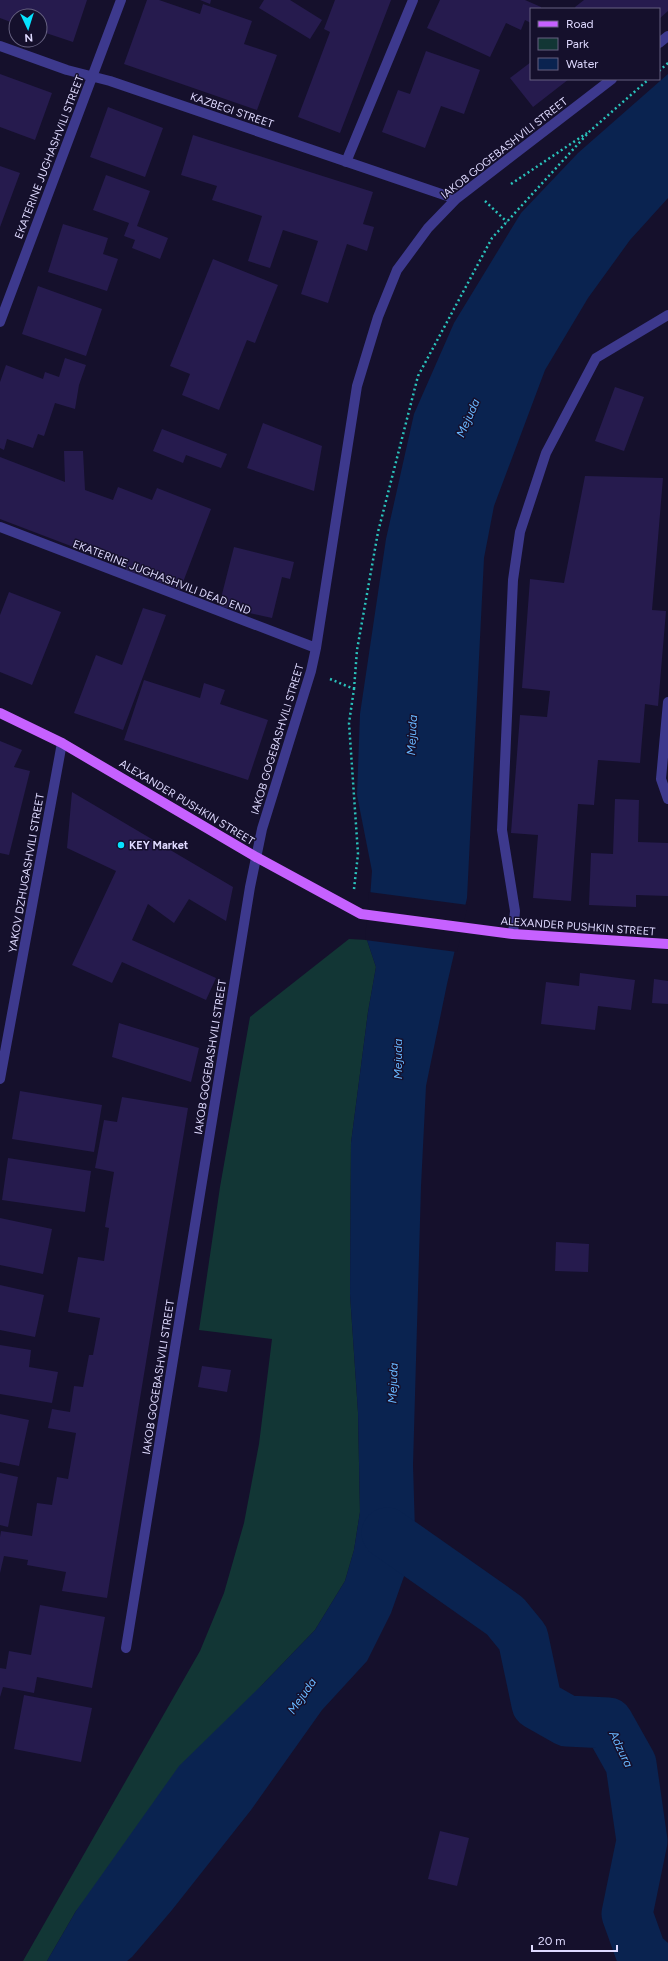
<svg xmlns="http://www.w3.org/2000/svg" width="668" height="1961" font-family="Figtree,sans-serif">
<rect width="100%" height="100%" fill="#15102c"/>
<path fill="#123635" d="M349 939 367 940 376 967 368 1012 351 1143 350 1294 358 1412 360 1512 354 1550 345 1581 315 1630 262 1685 76 1911 47 1961H23L200 1651 224 1593 244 1523 259 1444 272 1339 199 1330 220 1187 250 1017Z"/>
<path fill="#0a2350" d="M668 74V198L630 240 588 298 545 370 494 506 484 558 467 898 447 984 426 1086 421 1186 413 1465 415 1531 408 1565 391 1613 367 1661 322 1710 251 1810 172 1910 132 1957 127 1961H47L76 1911 179 1766 262 1685 315 1630 345 1581 354 1550 360 1512 358 1412 350 1294 351 1143 368 1012 376 967 367 940 372 871 357 795 360 714 386 539 414 414 454 323 521 213 578 153Z"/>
<path fill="#15102c" d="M369 892 468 905 457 952 365 940Z"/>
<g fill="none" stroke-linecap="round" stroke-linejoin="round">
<path stroke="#0a2350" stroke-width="51" d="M387 1533 505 1616 523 1638 537 1704 567 1721 608 1723 631 1764 642 1841 627 1914 641 1953 650 1961"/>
</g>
<path fill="#261b4e" d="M0 0H87L73 42 40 31V16H16V24L0 18Z
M147 0H159L200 14 203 4 252 21 244 44 277 55 257 110 124 64Z
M200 0H211L210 4Z
M264 0H290L322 20 310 39 259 8Z
M335 0H391L340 133 298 117 330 32 324 29Z
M440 0H525L541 7V9H531V23L525 20 521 30 506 23 490 57 427 28Z
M584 0H668V11L659 19V9H576L575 7Z
M426 51 480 70 464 114 441 106 425 148 382 132 398 90 410 94Z
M531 62V79H569L533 107 510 78Z
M0 74 52 93 35 140 0 127Z
M108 107 163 128 145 177 90 157Z
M193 135 373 192 363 224 374 227 367 251 347 244 328 303 301 294 318 241 283 230 270 268 248 261 262 216 212 200 217 186 181 175Z
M0 166 20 173 0 227Z
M106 175 150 191 137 226 168 238 160 259 132 248 135 240 124 236 129 223 93 210Z
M63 224 108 238 103 254 118 259 107 291 48 272Z
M213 259 278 285 255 343 247 340 219 410 182 395 190 374 170 366Z
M38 286 102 309 86 356 22 334Z
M65 358 86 365 79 385 75 409 55 403 44 436 38 434 33 448 7 439 4 450 0 448V382L6 365 43 379 45 372 59 377Z
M615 387 644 397 624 451 595 441Z
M263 423 322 446 314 491 247 468Z
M162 429 227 454 221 468 186 455 183 463 153 451Z
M64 451H83L85 490 113 500 118 487 152 500 157 488 211 509 180 590 126 570V567L0 519V457L65 482Z
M585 476 663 478 652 610 666 611 658 706 645 704 640 763 598 760 594 805 578 804 571 901 533 898 538 835 511 833 520 715 547 717 550 691 522 688 530 579 564 583Z
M234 547 294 562 290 579 282 577 272 618 219 606Z
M9 592 61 612 32 685 0 672V615Z
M143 608 166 615 123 730 74 713 96 655 122 665Z
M144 680 200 698 204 683 225 690 220 704 268 720 248 780 124 740Z
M0 741 22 750 14 767 30 771 9 855 0 853Z
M72 792 233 887 226 921 189 899 174 923 148 904 132 940 216 978 206 1000 122 962 112 983 72 965 116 871 67 848Z
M615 799 639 800 638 842 668 843V896L636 895V907L589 905 591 853 613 854Z
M580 973 635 980 631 1010 598 1006 595 1030 541 1024 546 982 579 986Z
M654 979 668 981V1004L652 1003Z
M119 1023 199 1048 191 1082 112 1057Z
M20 1091 102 1105 94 1152 12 1139Z
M122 1097 188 1108 107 1598 62 1591 66 1572 27 1565 28 1560 4 1556 0 1573V1537L1 1531 32 1536 37 1503 52 1505 57 1477 68 1479 76 1433 48 1428 52 1409 70 1412 74 1386 83 1387 89 1355H93L100 1318 68 1312 78 1257 104 1261 109 1228 105 1227 114 1172 95 1168 104 1120 117 1122Z
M8 1158 91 1171 85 1212 2 1200Z
M0 1218 52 1229 43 1274 0 1265Z
M556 1242 589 1244 588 1272 555 1271Z
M0 1285 44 1295 35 1337 0 1330Z
M0 1345 31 1350 29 1367 58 1372 52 1403 0 1394Z
M202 1366 231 1370 227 1392 198 1387Z
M0 1414 29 1420 19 1466 0 1462Z
M0 1473 18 1477 8 1527 0 1525Z
M40 1605 105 1617 92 1688 37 1677 34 1693 3 1687 0 1697V1668L6 1669 9 1651 31 1655Z
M24 1695 92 1708 81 1762 14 1749Z
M440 1831 469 1838 457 1886 428 1879Z"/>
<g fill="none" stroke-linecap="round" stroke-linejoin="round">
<path stroke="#2ac3bc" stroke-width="2.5" stroke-dasharray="2 3" stroke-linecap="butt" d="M659 71 668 63
M511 184 587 133
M485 201 507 222
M330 679 354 689 349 723 358 854 354 889
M354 689 357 650 378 532 418 376 492 238 590 131 649 79"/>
<path stroke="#3d398d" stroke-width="10" d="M659 43 668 36
M0 46 67 70 110 81 456 199
M346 162 413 0
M0 322 121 0
M0 527 316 648
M668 702 661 779 668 799
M513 934 515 911 502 830 513 580 520 532 546 453 596 358 668 315
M0 1079 62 743
M126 1648 250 887 262 829 311 671 316 648 357 386 378 317 397 270 428 228 456 199 612 79"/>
<path stroke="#c661ff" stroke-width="10" d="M0 713 62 743 256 857 361 914 513 934 668 944"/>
</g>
<circle fill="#06e2ff" stroke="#15102c" stroke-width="1.5" cx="121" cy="845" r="4"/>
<g text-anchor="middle" stroke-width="3" stroke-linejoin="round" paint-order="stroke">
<g font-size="11" fill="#dfdaff" stroke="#15102c">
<text transform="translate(232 110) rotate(19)" y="4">KAZBEGI STREET</text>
<text transform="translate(504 148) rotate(-38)" y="4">IAKOB GOGEBASHVILI STREET</text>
<text transform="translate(49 157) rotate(-69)" y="4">EKATERINE JUGHASHVILI STREET</text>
<text transform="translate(162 577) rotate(21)" y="4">EKATERINE JUGHASHVILI DEAD END</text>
<text transform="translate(277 739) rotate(-73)" y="4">IAKOB GOGEBASHVILI STREET</text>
<text transform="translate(187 802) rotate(31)" y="4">ALEXANDER PUSHKIN STREET</text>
<text transform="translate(26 873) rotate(-80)" y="4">YAKOV DZHUGASHVILI STREET</text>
<text transform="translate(578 926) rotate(4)" y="4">ALEXANDER PUSHKIN STREET</text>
<text transform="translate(210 1057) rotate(-81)" y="4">IAKOB GOGEBASHVILI STREET</text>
<text transform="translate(158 1377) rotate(-81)" y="4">IAKOB GOGEBASHVILI STREET</text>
</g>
<g font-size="11" font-weight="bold" fill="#dfdaff" stroke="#15102c" text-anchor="start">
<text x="129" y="849">KEY Market</text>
</g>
<g font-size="12" font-style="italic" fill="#68b7ff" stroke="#15102c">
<text transform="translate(468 418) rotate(-66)" y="4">Mejuda</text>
<text transform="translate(412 735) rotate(-87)" y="4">Mejuda</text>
<text transform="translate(398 1059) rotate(-90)" y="4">Mejuda</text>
<text transform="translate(393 1383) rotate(-88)" y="4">Mejuda</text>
<text transform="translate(302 1696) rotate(-55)" y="4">Mejuda</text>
<text transform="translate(621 1749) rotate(64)" y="4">Adzura</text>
</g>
</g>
<rect x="530" y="8" width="130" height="72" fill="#15102c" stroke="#666180"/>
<rect x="538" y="21" width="20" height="6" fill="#c661ff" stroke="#666180"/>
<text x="566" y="28" font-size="12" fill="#dfdaff">Road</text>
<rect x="538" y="38" width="20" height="12" fill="#123635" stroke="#666180"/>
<text x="566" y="48" font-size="12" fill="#dfdaff">Park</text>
<rect x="538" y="58" width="20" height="12" fill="#0a2350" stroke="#666180"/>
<text x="566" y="68" font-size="12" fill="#dfdaff">Water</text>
<g transform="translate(28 28) rotate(176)"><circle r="19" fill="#15102c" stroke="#666180"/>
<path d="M0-3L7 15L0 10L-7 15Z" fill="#06e2ff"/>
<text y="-6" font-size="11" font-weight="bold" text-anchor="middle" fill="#dfdaff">N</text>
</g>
<path d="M532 1945v6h85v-6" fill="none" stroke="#dfdaff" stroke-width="2"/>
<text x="538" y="1945" font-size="12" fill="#dfdaff" stroke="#15102c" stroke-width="3" paint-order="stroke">20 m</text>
</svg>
